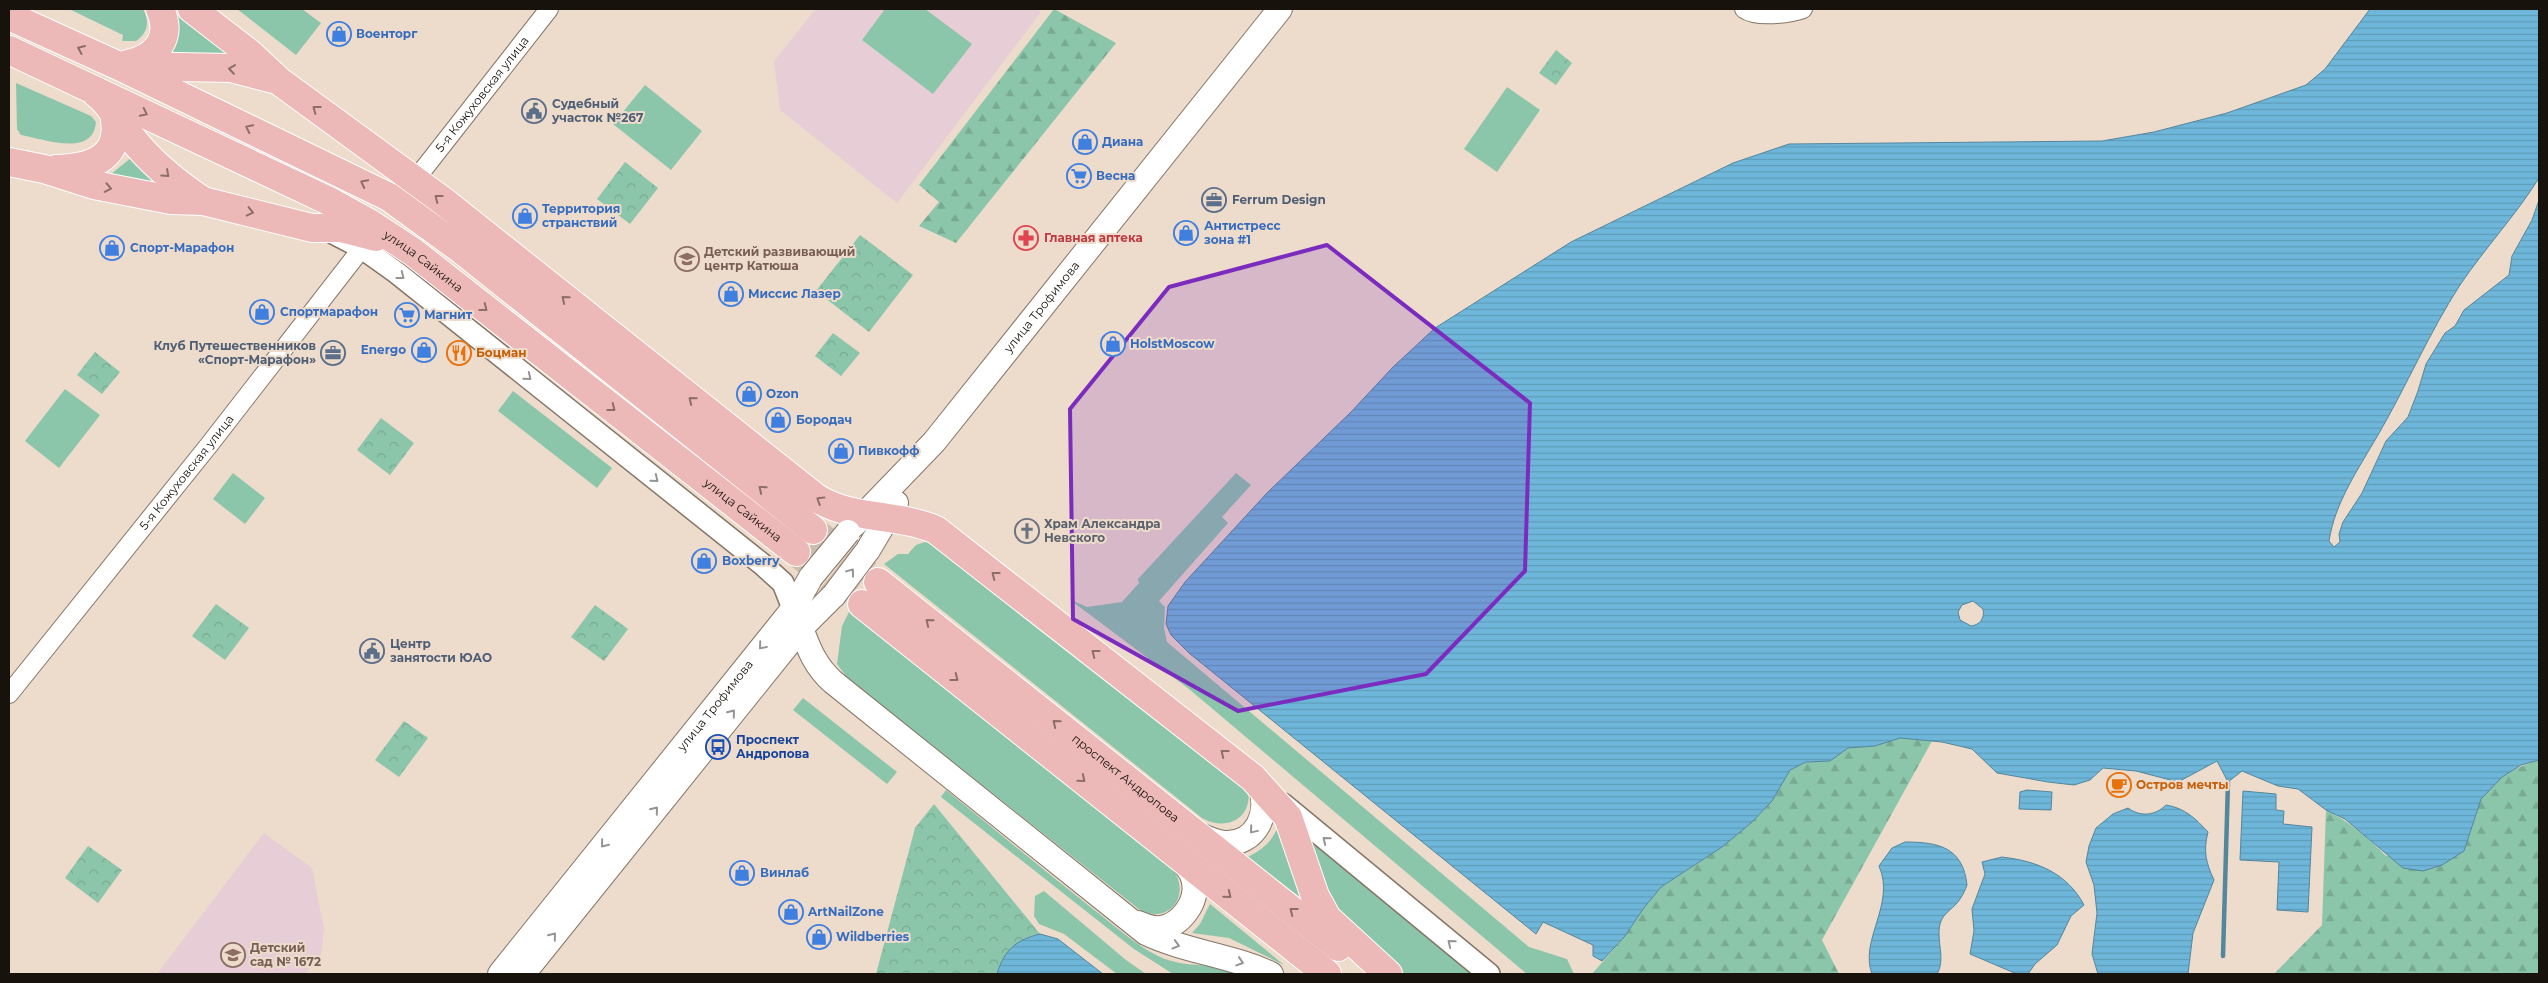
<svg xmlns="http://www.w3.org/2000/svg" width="2548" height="983" font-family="Montserrat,sans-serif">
<defs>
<pattern id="forest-firs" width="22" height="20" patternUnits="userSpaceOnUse" patternTransform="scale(1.25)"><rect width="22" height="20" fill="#8cc6aa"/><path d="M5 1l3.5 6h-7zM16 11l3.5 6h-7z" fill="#78a991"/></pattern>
<pattern id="park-crowns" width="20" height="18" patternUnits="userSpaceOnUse" patternTransform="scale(1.25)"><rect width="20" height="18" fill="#8cc6aa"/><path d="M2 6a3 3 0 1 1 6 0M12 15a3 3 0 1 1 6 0" fill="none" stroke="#78a991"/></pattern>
<pattern id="water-rules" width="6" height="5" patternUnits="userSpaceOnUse" patternTransform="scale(1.25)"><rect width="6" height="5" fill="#6eb7da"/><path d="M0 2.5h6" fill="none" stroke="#5f9cba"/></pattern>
</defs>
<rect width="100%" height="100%" fill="#eddbcb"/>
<path fill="#e7cdd5" d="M820 9H1037L1041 12 897 203 780 110 774 61 814 11Z
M264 833 312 868 324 929 321 955 305 974H157Z"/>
<path fill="#8cc6aa" d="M69 9H143C150 21 148 33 136 41H122L123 35Z
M170 9H180L251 61 164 53Z
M237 9H302L321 23 296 55Z
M885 9H925L972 44 933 94 862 40Z
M16 83 91 116 96 122C93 158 44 139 21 135L17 129Z
M645 85 702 131 671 170 613 124Z
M1507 87 1540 110 1497 172 1464 149Z
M132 157 177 191 105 179Z
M65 389 100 415 59 468 25 441Z
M513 391 612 468 597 488 498 411Z
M233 473 265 498 245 524 213 499Z
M1236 473 1251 485 1222 517 1228 523 1159 601 1165 607 1164 628 1167 642 1529 947 1567 959 1574 974H1527L1189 689 1069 599 1087 607 1122 602 1139 583 1138 579Z
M931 540 1248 789C1253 818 1227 832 1202 818L884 564 898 554H908L916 545Z
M851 608 1172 868C1192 894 1170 925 1140 910L849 680 837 664 842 626Z
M803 698 897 772 887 784 793 710Z
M946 790C995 830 1044 870 1093 909 1114 925 1134 944 1158 956 1188 971 1226 961 1257 974H1173L1134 949 941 797Z
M1279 825 1306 902 1248 857C1264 849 1272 841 1279 825Z
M1305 831 1475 974H1405L1380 954 1335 912Z
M1044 891 1126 960 1146 974H1117L1064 934 1039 924 1034 916 1035 896Z
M1210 904 1284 965 1229 938 1192 933 1200 924Z"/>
<path fill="url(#forest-firs)" d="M1054 9 1116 43 956 243 919 226 939 202 919 185Z
M1900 738 1932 741 1822 940 1839 974H1592L1625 936 1643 909 1661 887 1722 847 1751 823 1772 801 1790 770 1806 762 1830 761 1848 748 1875 746Z
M2539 760V974H2274L2322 925 2326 810C2350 822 2367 837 2386 856L2464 851C2469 836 2473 811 2481 798 2494 778 2518 766 2539 760Z"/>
<path fill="url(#park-crowns)" d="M1556 50 1572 63 1556 85 1539 73Z
M625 162 658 188 630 224 597 199Z
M860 235 913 275 869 332 816 291Z
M833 333 860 353 841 376 815 356Z
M95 352 120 372 102 394 77 375Z
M381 418 414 443 390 475 357 450Z
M216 604 249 628 225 660 192 636Z
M595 605 628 629 604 661 571 637Z
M404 721 428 738 399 777 375 760Z
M934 804 1040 934C1016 940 1004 950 997 974H876L915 828Z
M88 846 122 870 98 903 65 878Z"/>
<path fill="url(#water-rules)" stroke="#54869c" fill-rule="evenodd" d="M2370 9H2539V178C2516 215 2485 248 2460 285 2429 333 2407 385 2378 435 2359 468 2335 502 2329 541L2334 547 2340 542 2339 534 2343 522 2362 493 2386 441 2408 417 2418 391 2426 364 2445 333 2455 326 2464 310 2509 275 2512 256 2532 220 2539 200V760L2521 765 2502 777 2481 799 2464 851 2442 865 2423 871 2403 868 2345 819 2326 810 2298 789 2278 786 2242 771 2228 782 2217 761 2178 782 2136 771 2103 768 2090 780 2074 785 2048 782 1997 773 1972 749 1942 742 1900 738 1875 746 1848 748 1830 761 1806 762 1790 770 1772 801 1751 823 1722 847 1661 887 1643 909 1625 936 1602 961 1593 956V945L1543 922 1536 934 1189 653 1171 635 1166 624 1168 606 1185 582 1267 493 1351 412 1393 367 1435 328 1571 242 1733 163 1789 144 2102 141 2154 132 2227 113 2306 85 2325 69ZM1973 601 1983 609C1985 618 1980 625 1971 626L1960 620 1958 612 1962 605Z
M2027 790 2052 792 2051 810 2019 809 2020 792Z
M2243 791 2276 794V810L2284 811 2283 824 2312 827 2308 912 2277 910 2279 862 2240 860Z
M2166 805C2185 808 2196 819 2208 832 2203 851 2206 863 2214 880L2193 933 2188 974H2098L2092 954 2097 913 2094 885 2086 862 2089 846 2096 828 2113 814 2128 808C2140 817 2155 816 2166 805Z
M1905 842C1938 842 1963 847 1967 885 1965 890 1963 895 1960 899 1955 908 1943 912 1940 924 1936 941 1946 959 1937 974H1872C1859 940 1896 904 1879 866L1892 848Z
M2002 857C2037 861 2067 873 2084 905L2071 916 2057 945 2035 964 2028 974H2017L1970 954 1974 931 1972 909 1985 874 1982 862Z
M1040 934 1058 939 1103 974H997C1004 950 1016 940 1040 934Z"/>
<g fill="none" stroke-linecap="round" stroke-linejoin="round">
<path stroke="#54869c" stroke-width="4.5" d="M2223 956 2228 782"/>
<path stroke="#cdbdae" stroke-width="28" stroke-dasharray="28 14" stroke-linecap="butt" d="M813 530 878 582
M796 552 860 603"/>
<defs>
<g id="minor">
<path d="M1744 9C1757 18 1789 14 1803 9"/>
<path id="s1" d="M415 180 549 9"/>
<path id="s2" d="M9 694 209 445 362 248"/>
</g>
<path id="tertiary" d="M335 234 362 248 397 273 762 564 783 583 798 621
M1283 804 1489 974"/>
<g id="secondary">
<path id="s3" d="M854 525 934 442 1280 9"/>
<path d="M868 550 896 503"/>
<path d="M801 628C809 650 816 667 833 682L1146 933C1186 952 1231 955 1271 974"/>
<path d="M1197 834C1206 838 1215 842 1224 843 1257 845 1270 812 1260 786"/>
<path d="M1138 923C1145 926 1153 929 1161 928 1181 925 1198 902 1194 882 1193 873 1186 865 1180 859"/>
<path id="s4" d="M500 974 793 609 811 577"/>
<path d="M523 974 801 628 834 595"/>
</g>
<g id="primary">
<path d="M192 9 249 53 279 81 443 201 815 497C849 520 897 513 936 530L1253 778 1288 817 1315 896 1327 918 1388 974"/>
<path d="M9 16 119 66 389 197 462 250 813 530"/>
<path id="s5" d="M9 50 329 201 369 223 413 252 796 552"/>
<path d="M128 64C156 58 173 38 160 9"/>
<path d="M125 66 231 68 273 79"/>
<path d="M97 94C112 105 119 123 131 137 151 163 176 183 203 201"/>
<path d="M9 162 44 169 94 185 171 200 203 201 312 228H341L376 237"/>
<path d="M56 169C95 168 125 156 113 110"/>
<path id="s6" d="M878 582 1338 947"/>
<path d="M862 604 1327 974"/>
</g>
</defs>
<use href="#minor" stroke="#857667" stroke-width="20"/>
<use href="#tertiary" stroke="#857667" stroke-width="24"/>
<use href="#secondary" stroke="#857667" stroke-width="26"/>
<use href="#primary" stroke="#fff" stroke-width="30"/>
<use href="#minor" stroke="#fff" stroke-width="18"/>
<use href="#tertiary" stroke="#fff" stroke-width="21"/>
<use href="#secondary" stroke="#fff" stroke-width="24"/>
<use href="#primary" stroke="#ecb9b8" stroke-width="28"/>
<defs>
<path id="secondary-bridge" d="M811 577 848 532
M834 595 868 550"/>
</defs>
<use href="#secondary-bridge" stroke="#857667" stroke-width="26" stroke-linecap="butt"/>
<use href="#secondary-bridge" stroke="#fff" stroke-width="24"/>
</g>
<defs><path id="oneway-chevron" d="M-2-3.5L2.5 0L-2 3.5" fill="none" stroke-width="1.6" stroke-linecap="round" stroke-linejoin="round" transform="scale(1.25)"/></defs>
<g stroke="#8d6e6b">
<use href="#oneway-chevron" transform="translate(81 49) rotate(-156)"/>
<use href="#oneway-chevron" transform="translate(232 69) rotate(-172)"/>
<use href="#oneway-chevron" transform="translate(316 109) rotate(-143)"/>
<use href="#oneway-chevron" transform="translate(144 113) rotate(26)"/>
<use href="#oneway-chevron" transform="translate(249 128) rotate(-154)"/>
<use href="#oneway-chevron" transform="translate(166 174) rotate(42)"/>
<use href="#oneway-chevron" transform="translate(364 183) rotate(-153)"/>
<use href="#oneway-chevron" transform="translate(108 188) rotate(11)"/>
<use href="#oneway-chevron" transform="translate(438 198) rotate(-143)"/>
<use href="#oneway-chevron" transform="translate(250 212) rotate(13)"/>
<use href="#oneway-chevron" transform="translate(565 299) rotate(-141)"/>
<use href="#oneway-chevron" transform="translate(484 308) rotate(38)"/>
<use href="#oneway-chevron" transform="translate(692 400) rotate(-141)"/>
<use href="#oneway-chevron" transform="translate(612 408) rotate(38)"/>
<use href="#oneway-chevron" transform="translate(762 489) rotate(-141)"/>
<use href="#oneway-chevron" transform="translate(820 500) rotate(-148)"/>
<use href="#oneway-chevron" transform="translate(995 575) rotate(-142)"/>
<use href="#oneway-chevron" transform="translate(929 622) rotate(-141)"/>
<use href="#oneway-chevron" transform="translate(1095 653) rotate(-142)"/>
<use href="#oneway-chevron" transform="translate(955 678) rotate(38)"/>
<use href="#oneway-chevron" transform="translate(1056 723) rotate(-141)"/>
<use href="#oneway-chevron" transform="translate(1224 753) rotate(-142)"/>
<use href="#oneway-chevron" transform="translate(1082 779) rotate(39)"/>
<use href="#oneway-chevron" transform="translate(1228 895) rotate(39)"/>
<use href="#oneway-chevron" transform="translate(1293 911) rotate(-142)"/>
</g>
<g stroke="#979492">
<use href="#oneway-chevron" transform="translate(401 276) rotate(38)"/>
<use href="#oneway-chevron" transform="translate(528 377) rotate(39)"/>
<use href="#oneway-chevron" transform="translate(655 479) rotate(39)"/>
<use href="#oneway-chevron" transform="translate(851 572) rotate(-53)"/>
<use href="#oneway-chevron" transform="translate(762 646) rotate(130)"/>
<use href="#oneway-chevron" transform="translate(732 713) rotate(-51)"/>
<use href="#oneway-chevron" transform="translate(655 810) rotate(-51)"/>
<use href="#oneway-chevron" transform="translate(1253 830) rotate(130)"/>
<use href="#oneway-chevron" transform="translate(1326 840) rotate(-141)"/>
<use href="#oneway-chevron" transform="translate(604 844) rotate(129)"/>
<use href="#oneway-chevron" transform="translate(553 936) rotate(-51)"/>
<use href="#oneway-chevron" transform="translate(1451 943) rotate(-141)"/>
<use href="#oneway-chevron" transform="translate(1176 945) rotate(16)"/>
<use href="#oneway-chevron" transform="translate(1240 962) rotate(18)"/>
</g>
<path fill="#7b2cbf" fill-opacity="0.2" stroke="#7b2cbf" stroke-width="4" stroke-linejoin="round" d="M1327 245 1530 403 1525 571 1426 674 1238 711 1073 619 1070 409 1169 287Z"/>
<defs>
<symbol id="shop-ring" viewBox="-11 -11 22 22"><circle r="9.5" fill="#eddbcb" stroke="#3f7fe0" stroke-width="1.5"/><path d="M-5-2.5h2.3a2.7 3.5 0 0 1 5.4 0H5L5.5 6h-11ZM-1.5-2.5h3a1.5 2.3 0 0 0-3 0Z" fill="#3f7fe0"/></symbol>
<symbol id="civic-ring" viewBox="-11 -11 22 22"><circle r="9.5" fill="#eddbcb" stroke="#5c6f8a" stroke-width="1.5"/><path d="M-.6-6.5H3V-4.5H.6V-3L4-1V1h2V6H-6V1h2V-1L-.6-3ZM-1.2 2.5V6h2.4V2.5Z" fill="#5c6f8a"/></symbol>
<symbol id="supermarket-ring" viewBox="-11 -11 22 22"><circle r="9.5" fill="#eddbcb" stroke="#3f7fe0" stroke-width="1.5"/><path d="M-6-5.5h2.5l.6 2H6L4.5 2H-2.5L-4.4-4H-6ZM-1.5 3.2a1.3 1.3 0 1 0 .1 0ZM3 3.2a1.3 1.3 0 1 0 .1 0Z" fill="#3f7fe0"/></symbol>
<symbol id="office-ring" viewBox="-11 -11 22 22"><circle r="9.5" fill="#eddbcb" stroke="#5c6f8a" stroke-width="1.5"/><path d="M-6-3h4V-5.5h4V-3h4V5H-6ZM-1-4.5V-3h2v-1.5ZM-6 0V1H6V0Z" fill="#5c6f8a"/></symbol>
<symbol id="pharmacy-ring" viewBox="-11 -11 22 22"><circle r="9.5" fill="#eddbcb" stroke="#e0444e" stroke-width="1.5"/><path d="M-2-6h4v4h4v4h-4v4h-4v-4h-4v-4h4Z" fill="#e0444e"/></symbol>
<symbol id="school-ring" viewBox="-11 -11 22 22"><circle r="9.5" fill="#eddbcb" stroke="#8d6e63" stroke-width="1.5"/><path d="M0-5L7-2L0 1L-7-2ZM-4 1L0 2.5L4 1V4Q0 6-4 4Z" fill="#8d6e63"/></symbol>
<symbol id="restaurant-ring" viewBox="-11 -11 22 22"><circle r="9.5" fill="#eddbcb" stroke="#e8710a" stroke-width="1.5"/><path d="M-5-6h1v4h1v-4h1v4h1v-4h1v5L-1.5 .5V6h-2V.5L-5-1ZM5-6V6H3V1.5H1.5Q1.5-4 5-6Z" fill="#e8710a"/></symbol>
<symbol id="church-ring" viewBox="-11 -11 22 22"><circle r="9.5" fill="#eddbcb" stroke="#6b7280" stroke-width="1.5"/><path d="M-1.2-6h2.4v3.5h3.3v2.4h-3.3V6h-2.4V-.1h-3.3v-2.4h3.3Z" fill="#6b7280"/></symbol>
<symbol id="bus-ring" viewBox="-11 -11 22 22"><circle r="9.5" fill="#eddbcb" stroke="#1a4fb4" stroke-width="1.5"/><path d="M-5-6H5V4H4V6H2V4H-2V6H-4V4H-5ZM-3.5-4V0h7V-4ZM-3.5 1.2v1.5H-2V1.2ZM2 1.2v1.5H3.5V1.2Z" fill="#1a4fb4"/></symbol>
<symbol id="cafe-ring" viewBox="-11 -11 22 22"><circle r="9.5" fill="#eddbcb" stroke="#e8710a" stroke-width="1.5"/><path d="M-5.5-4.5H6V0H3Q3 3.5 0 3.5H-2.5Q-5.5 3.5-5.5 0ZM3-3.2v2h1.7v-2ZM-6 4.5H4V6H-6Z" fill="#e8710a"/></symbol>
</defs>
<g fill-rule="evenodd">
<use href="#shop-ring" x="325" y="20" width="28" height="28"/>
<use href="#civic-ring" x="520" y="97" width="28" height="28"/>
<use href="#shop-ring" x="1071" y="128" width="28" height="28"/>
<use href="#supermarket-ring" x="1065" y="162" width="28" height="28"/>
<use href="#office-ring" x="1200" y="186" width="28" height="28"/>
<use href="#shop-ring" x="511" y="202" width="28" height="28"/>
<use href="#shop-ring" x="1172" y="219" width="28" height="28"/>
<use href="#pharmacy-ring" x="1012" y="224" width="28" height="28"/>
<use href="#shop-ring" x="98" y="234" width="28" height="28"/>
<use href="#school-ring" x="673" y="245" width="28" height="28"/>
<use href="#shop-ring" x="717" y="280" width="28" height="28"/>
<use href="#shop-ring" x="248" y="298" width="28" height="28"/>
<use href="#supermarket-ring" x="393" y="301" width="28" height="28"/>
<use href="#shop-ring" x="1099" y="330" width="28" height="28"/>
<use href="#shop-ring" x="410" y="336" width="28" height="28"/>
<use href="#office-ring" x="319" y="339" width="28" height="28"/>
<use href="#restaurant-ring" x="445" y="339" width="28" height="28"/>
<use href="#shop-ring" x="735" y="380" width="28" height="28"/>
<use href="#shop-ring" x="764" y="406" width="28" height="28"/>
<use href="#shop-ring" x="827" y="437" width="28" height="28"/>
<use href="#church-ring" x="1013" y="517" width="28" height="28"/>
<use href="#shop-ring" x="690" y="547" width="28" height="28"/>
<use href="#civic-ring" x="358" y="637" width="28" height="28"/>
<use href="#bus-ring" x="704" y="733" width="28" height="28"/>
<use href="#cafe-ring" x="2105" y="771" width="28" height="28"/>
<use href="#shop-ring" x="728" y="859" width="28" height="28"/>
<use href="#shop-ring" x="777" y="898" width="28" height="28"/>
<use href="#shop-ring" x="805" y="923" width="28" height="28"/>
<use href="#school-ring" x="219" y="941" width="28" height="28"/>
</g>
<g text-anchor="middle" stroke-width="4" stroke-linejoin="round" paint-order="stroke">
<g font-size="12" font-weight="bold" fill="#366cbe" stroke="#eddbcb" text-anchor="start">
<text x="356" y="38">Военторг</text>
<text x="1102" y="146">Диана</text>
<text x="1096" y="180">Весна</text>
<text x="542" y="213">Территория<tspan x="542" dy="14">странствий</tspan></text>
<text x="1204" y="230">Антистресс<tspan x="1204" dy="14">зона #1</tspan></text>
<text x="130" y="252">Спорт-Марафон</text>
<text x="748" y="298">Миссис Лазер</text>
<text x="280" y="316">Спортмарафон</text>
<text x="424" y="319">Магнит</text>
<text x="1130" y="348">HolstMoscow</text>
<text x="406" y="354" text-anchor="end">Energo</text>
<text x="766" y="398">Ozon</text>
<text x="796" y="424">Бородач</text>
<text x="858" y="455">Пивкофф</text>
<text x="722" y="565">Boxberry</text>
<text x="760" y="877">Винлаб</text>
<text x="808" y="916">ArtNailZone</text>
<text x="836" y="941">Wildberries</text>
</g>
<g font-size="12" fill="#18120c" stroke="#eddbcb">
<text dy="4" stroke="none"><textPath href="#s1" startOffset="109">5-я Кожуховская улица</textPath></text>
<text dy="4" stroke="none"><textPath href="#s5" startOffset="466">улица Сайкина</textPath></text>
<text dy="4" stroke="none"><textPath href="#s3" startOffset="288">улица Трофимова</textPath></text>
<text dy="4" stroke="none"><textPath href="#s2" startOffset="284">5-я Кожуховская улица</textPath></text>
<text dy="4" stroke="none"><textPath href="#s5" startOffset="871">улица Сайкина</textPath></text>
<text dy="4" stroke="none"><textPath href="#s4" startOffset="344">улица Трофимова</textPath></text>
<text dy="4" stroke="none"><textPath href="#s6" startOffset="316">проспект Андропова</textPath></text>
</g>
<g font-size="12" font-weight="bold" fill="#4e5e75" stroke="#eddbcb" text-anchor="start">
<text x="552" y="108">Судебный<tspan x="552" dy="14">участок №267</tspan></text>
<text x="1232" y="204">Ferrum Design</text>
<text x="316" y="350" text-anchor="end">Клуб Путешественников<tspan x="316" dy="14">«Спорт-Марафон»</tspan></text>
<text x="390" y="648">Центр<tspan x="390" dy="14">занятости ЮАО</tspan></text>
</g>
<g font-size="12" font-weight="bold" fill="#be3a42" stroke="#eddbcb" text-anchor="start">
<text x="1044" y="242">Главная аптека</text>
</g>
<g font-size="12" font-weight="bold" fill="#785e54" stroke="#eddbcb" text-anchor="start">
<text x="704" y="256">Детский развивающий<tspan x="704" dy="14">центр Катюша</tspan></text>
<text x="250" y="952">Детский<tspan x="250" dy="14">сад № 1672</tspan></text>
</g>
<g font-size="12" font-weight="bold" fill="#c56008" stroke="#eddbcb" text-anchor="start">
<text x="476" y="357">Боцман</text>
<text x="2136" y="789">Остров мечты</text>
</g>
<g font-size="12" font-weight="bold" fill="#5b616d" stroke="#eddbcb" text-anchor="start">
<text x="1044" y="528">Храм Александра<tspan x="1044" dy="14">Невского</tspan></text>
</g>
<g font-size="12" font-weight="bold" fill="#164399" stroke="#eddbcb" text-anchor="start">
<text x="736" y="744">Проспект<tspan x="736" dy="14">Андропова</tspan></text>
</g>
</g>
<rect width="2548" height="983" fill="none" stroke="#18120c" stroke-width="20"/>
</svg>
